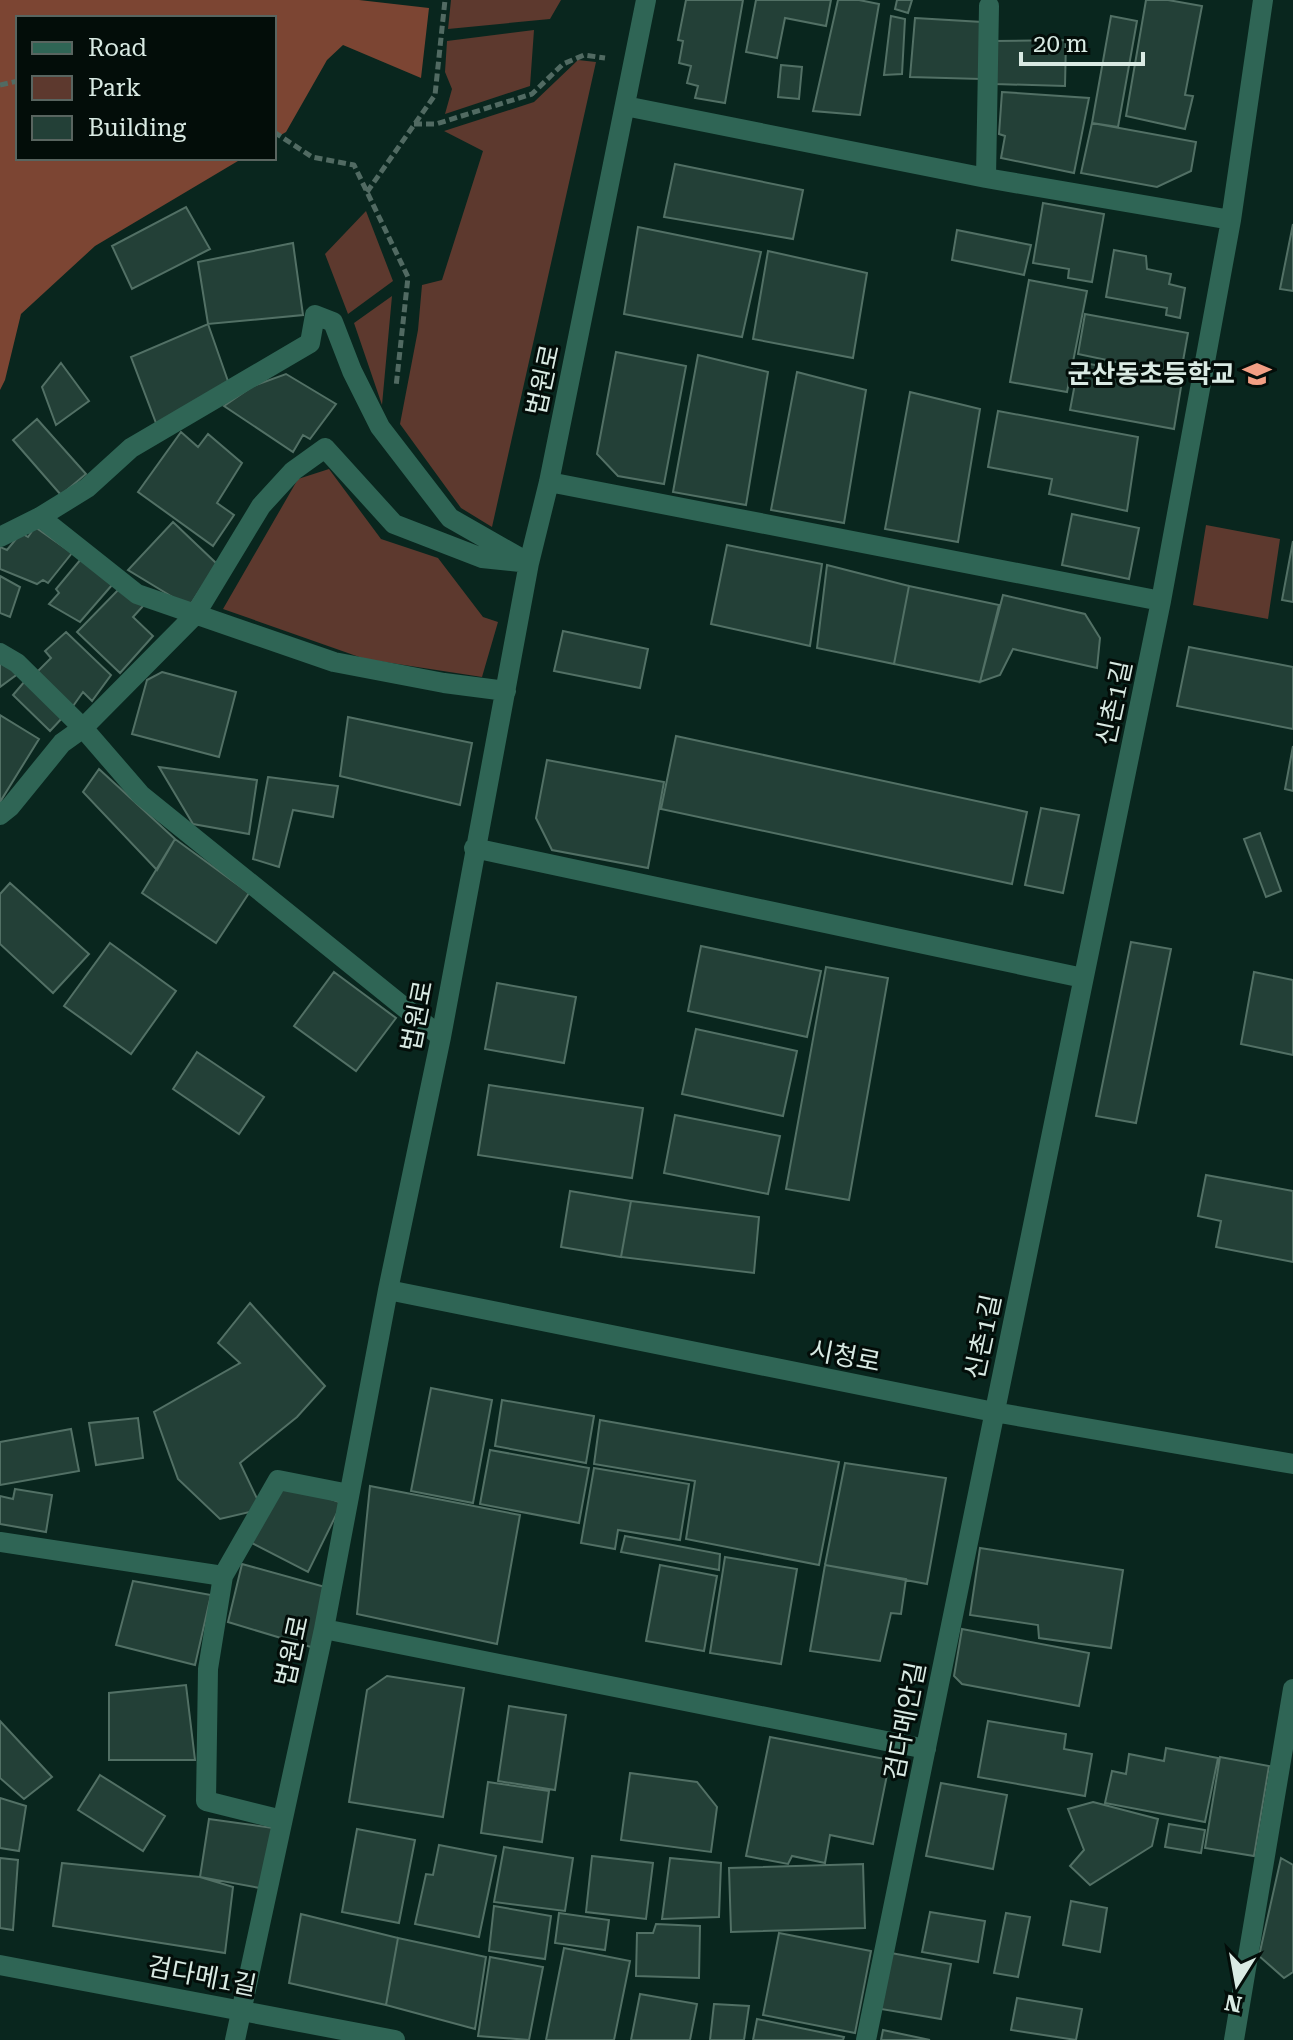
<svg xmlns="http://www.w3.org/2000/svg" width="1293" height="2040" font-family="'Roboto Serif','Noto Sans KR',serif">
<rect width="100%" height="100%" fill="#09261e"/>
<path fill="#5d392e" d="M451 0H561L550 19 448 29Z
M534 30 530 86 445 114 452 89 445 72 447 41Z
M578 60 596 62 492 527 461 508 400 424 418 330 422 285 442 280 483 151 444 131 534 102Z
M366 211 393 281 348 314 325 254Z
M392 296 382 405 354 323Z
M329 469 381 539 438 558 483 617 498 622 482 677 365 659 223 609 298 479Z
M1206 525 1280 539 1268 619 1193 605Z"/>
<path fill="#7c4533" d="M0 0H359L429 8 421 78 343 45 327 60 286 132 274 139V18H18V158H243L95 246 21 314 5 380 0 390Z"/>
<path fill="#234037" stroke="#527065" stroke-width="2" d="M686 0H743L725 103 695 98 698 86 687 83 691 66 679 63 683 41 678 40Z
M756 0H831L826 26 785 18 777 58 746 52Z
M838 0H859L879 4 860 115 813 111Z
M897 0H912L908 13 895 9Z
M1146 0H1168L1202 6 1185 95 1193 96 1185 129 1126 116Z
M891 16 905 19 902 74 884 75Z
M1111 16 1137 21 1118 127 1092 123Z
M915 18 982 22 981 79 910 77Z
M1066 40 1065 86 995 84V41Z
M781 65 802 67 799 99 778 97Z
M1002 92 1089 98 1074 173 1001 158 1005 136 999 134Z
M1092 123 1196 142 1191 171 1157 187 1081 173Z
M675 164 803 190 793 239 664 217Z
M1043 203 1104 214 1092 282 1068 278 1069 269 1033 263Z
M186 207 210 249 132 289 112 246Z
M1293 224V291L1280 289Z
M638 227 761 252 742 337 624 314Z
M957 230 1031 245 1024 275 952 260Z
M293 243 303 315 208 324 198 262Z
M1114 250 1146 256 1147 269 1171 274 1169 284 1185 288 1180 318 1166 315 1167 308 1106 297Z
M768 251 867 273 853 358 753 339Z
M1029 280 1087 291 1067 392 1010 382Z
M1085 314 1188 333 1180 378 1120 367 1121 363 1078 354Z
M208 324 229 384 159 431 131 357Z
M616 352 686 366 664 484 618 476 597 454Z
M698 355 768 372 746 505 673 492Z
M1079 362 1182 381 1174 429 1070 410Z
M61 363 89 401 56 425 42 387Z
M797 372 866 390 844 523 771 510Z
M286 374 336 404 310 439 303 435 293 452 224 406 253 386Z
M910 392 980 409 958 542 885 529Z
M998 411 1138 437 1127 511 1049 494 1052 479 988 467Z
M37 419 86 474 61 495 13 440Z
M181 432 198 447 208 434 242 463 217 503 234 515 213 546 138 492Z
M1072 514 1139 528 1129 579 1062 565Z
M173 522 217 564 189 607 128 570Z
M35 527 72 553 48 583 43 580 37 584 0 569V547L7 550 21 533 28 537Z
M1293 541V602L1282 600Z
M727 545 822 564 810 646 711 624Z
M81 559 112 585 80 622 49 604 59 593 56 589Z
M827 565 909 586 894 664 817 648Z
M0 576 20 587 10 617 0 613Z
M909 586 999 605 980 682 894 664Z
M119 589 144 605 133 617 153 636 120 673 77 632Z
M1003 595 1085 614 1100 638 1097 668 1013 649 1000 675 980 682Z
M563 631 648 649 640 688 554 671Z
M66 632 111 675 92 701 83 692 71 709 36 673 51 658 45 651Z
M1189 647 1293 667V729L1177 706Z
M0 661 19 673 0 687Z
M162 672 236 692 219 757 132 734 147 680Z
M25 681 64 716 50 731 13 695Z
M0 715 39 739 0 802Z
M348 717 472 743 460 805 340 776Z
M676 736 1027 812 1012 884 661 809Z
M1293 746V791L1285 789Z
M547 760 664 782 648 868 552 850 536 818Z
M159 767 257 780 249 834 193 824Z
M99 769 175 839 157 870 83 792Z
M268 777 338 786 333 817 293 810 279 867 253 859Z
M1041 808 1079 815 1063 893 1025 885Z
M1260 833 1281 891 1266 897 1244 839Z
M175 839 249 893 216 943 142 893Z
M10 883 89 954 53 993 0 944V894Z
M1131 942 1171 949 1136 1123 1096 1116Z
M110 943 176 991 131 1054 64 1006Z
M701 946 821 971 807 1037 688 1011Z
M826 967 888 978 849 1200 786 1189Z
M334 972 396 1018 356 1071 294 1026Z
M1254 972 1293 980V1055L1241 1044Z
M497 983 576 997 564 1063 485 1049Z
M696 1029 797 1051 783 1116 682 1094Z
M197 1052 264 1097 239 1134 173 1089Z
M489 1085 643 1108 632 1178 478 1155Z
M675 1115 780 1136 768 1194 664 1173Z
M1206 1175 1293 1191V1262L1216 1247 1221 1221 1198 1216Z
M570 1191 631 1201 621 1257 561 1247Z
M631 1201 759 1217 754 1273 621 1257Z
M250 1303 325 1386 297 1417 240 1463 262 1509 220 1519 178 1479 154 1412 240 1363 218 1343Z
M431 1388 492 1400 473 1503 411 1491Z
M502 1400 594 1416 586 1463 495 1446Z
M138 1418 143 1458 96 1465 89 1423Z
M600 1420 839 1462 819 1565 686 1539 695 1481 594 1464Z
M71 1429 79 1471 0 1485V1442Z
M490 1450 589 1468 579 1523 480 1504Z
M845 1463 946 1478 927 1584 825 1565Z
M594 1468 689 1484 680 1540 618 1530 615 1549 581 1543Z
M281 1481 342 1503 308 1572 248 1541Z
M370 1486 520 1515 497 1644 357 1614Z
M15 1489 52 1495 46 1532 0 1524V1496L13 1499Z
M625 1536 720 1554 719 1570 621 1552Z
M980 1548 1123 1570 1111 1648 1039 1638 1038 1625 970 1615Z
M725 1557 797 1569 781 1664 710 1653Z
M242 1564 325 1587 314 1648 228 1622Z
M660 1565 717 1576 704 1651 646 1641Z
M825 1565 906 1579 901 1614 891 1613 880 1661 810 1651Z
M133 1581 211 1595 195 1665 116 1645Z
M962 1629 1089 1653 1079 1706 962 1684 954 1676Z
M387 1676 464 1688 443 1817 349 1802 367 1690Z
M186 1685 195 1760H109V1693Z
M509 1706 566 1715 555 1790 498 1781Z
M0 1721 52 1777 24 1799 0 1778Z
M988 1721 1066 1734 1064 1749 1092 1754 1085 1796 978 1777Z
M770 1737 890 1760 873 1844 830 1835 825 1863 792 1856 788 1864 746 1856Z
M1166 1748 1218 1758 1205 1822 1105 1803 1112 1771 1126 1774 1129 1754 1164 1761Z
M1220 1757 1269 1766 1254 1856 1205 1848Z
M630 1773 697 1782 717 1807 711 1852 621 1840Z
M100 1775 165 1816 143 1851 78 1810Z
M488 1782 549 1791 542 1842 481 1833Z
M941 1783 1007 1795 993 1869 926 1856Z
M0 1798 26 1806 19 1851 0 1848Z
M1093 1802 1158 1819 1152 1846 1090 1885 1070 1866 1084 1850 1068 1809Z
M209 1819 273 1828 260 1888 200 1877Z
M1169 1824 1205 1830 1201 1853 1165 1847Z
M357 1829 415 1840 399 1923 342 1912Z
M439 1845 496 1856 479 1937 415 1924 426 1874 433 1875Z
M504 1847 573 1858 565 1911 494 1902Z
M592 1856 653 1863 646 1919 586 1912Z
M0 1858 18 1860 13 1930 0 1928Z
M670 1858 721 1863 719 1917 662 1919Z
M1281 1858 1293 1865V1972L1284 1978 1259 1956Z
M62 1863 200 1877 233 1887 225 1953 53 1926Z
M863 1864 865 1928 731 1932 729 1868Z
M1071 1901 1107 1908 1100 1952 1063 1945Z
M494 1906 551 1916 545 1959 489 1951Z
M930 1912 985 1921 978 1962 922 1952Z
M559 1913 609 1920 605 1950 555 1943Z
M1006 1913 1030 1917 1018 1977 994 1973Z
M301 1914 398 1938 386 2005 289 1983Z
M656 1924 700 1926 699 1978 636 1976 637 1933H653Z
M779 1933 871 1951 855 2033 763 2015Z
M398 1938 486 1957 475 2029 386 2005Z
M564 1948 630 1961 614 2040H546Z
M891 1953 951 1964 941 2019 881 2009Z
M490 1957 543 1967 529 2040 478 2036Z
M640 1994 697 2004 690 2040H631Z
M1017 1998 1082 2009 1076 2040 1011 2030Z
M714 2004 749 2006 744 2040H710Z
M757 2019 844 2037 843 2040H753Z
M883 2030 930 2040H881Z"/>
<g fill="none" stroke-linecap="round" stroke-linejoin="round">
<path stroke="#516a62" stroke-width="5" stroke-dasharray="8 4" stroke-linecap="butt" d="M0 85 18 81
M414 124H436L532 94 563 64 584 55 605 58
M274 132 312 157 354 165 408 277 396 387
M367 192 435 95 445 0"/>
<path stroke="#2f6555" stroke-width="20" d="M625 106 986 178 1231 220
M986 178 989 6
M549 482 1161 601
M40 517 137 594 334 662 444 683 506 691
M0 537 40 517 87 488 131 448 310 343 315 315 333 322 352 371 380 427 450 518 529 563 482 558 394 524 325 448 293 471 261 506 195 615 83 728 17 663 0 653
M0 815 10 807 62 743 83 728 141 795 441 1037
M474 848 1083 978
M388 1290 994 1412 1293 1464
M0 1542 223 1576 278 1480 349 1494
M223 1576 208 1669 206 1801 282 1820
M324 1629 926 1749
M0 1965 395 2040
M235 2040 324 1629 388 1290 441 1037 529 563 549 482 646 0
M866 2040 1161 601 1231 220 1263 0
M1234 2040 1293 1689"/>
</g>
<defs>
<symbol id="school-bare" viewBox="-9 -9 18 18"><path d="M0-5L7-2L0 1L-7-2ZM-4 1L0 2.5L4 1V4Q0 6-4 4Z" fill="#f39f84" stroke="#030d09" stroke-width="2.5" paint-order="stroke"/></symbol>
</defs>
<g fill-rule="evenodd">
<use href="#school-bare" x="1237" y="354" width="40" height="40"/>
</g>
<g text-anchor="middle" stroke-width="6" stroke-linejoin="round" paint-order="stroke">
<g font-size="26" font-weight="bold" fill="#d9eae3" stroke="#030d09" text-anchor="end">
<text x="1235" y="383">군산동초등학교</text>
</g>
<g font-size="26" fill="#d9eae3" stroke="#030d09">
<text transform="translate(543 380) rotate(-78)" y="9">법원로</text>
<text transform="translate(1114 703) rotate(-78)" y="9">신촌1길</text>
<text transform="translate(417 1016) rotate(-79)" y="9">법원로</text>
<text transform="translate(983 1337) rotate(-78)" y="9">신촌1길</text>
<text transform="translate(845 1356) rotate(11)" y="9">시청로</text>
<text transform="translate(292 1651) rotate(-78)" y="9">법원로</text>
<text transform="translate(905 1721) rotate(-79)" y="9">검다메안길</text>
<text transform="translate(202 1976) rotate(11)" y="9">검다메1길</text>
</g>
</g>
<rect x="16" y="16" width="260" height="144" fill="#030d09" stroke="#596560" stroke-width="2"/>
<rect x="32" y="42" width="40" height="12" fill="#2f6555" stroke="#596560" stroke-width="2"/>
<text x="88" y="56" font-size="24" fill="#d9eae3">Road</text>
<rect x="32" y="76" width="40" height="24" fill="#5d392e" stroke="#596560" stroke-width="2"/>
<text x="88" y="96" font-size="24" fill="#d9eae3">Park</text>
<rect x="32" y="116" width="40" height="24" fill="#234037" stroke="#596560" stroke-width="2"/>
<text x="88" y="136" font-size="24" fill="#d9eae3">Building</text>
<g transform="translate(1237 1984) rotate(191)" stroke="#030d09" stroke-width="6" paint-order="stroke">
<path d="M0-6L14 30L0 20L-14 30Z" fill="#d9eae3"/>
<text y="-12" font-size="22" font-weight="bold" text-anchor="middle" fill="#d9eae3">N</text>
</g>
<path d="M1021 52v12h122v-12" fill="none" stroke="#d9eae3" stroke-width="4"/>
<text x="1033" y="52" font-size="24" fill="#d9eae3" stroke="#030d09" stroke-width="6" paint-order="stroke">20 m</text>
</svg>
